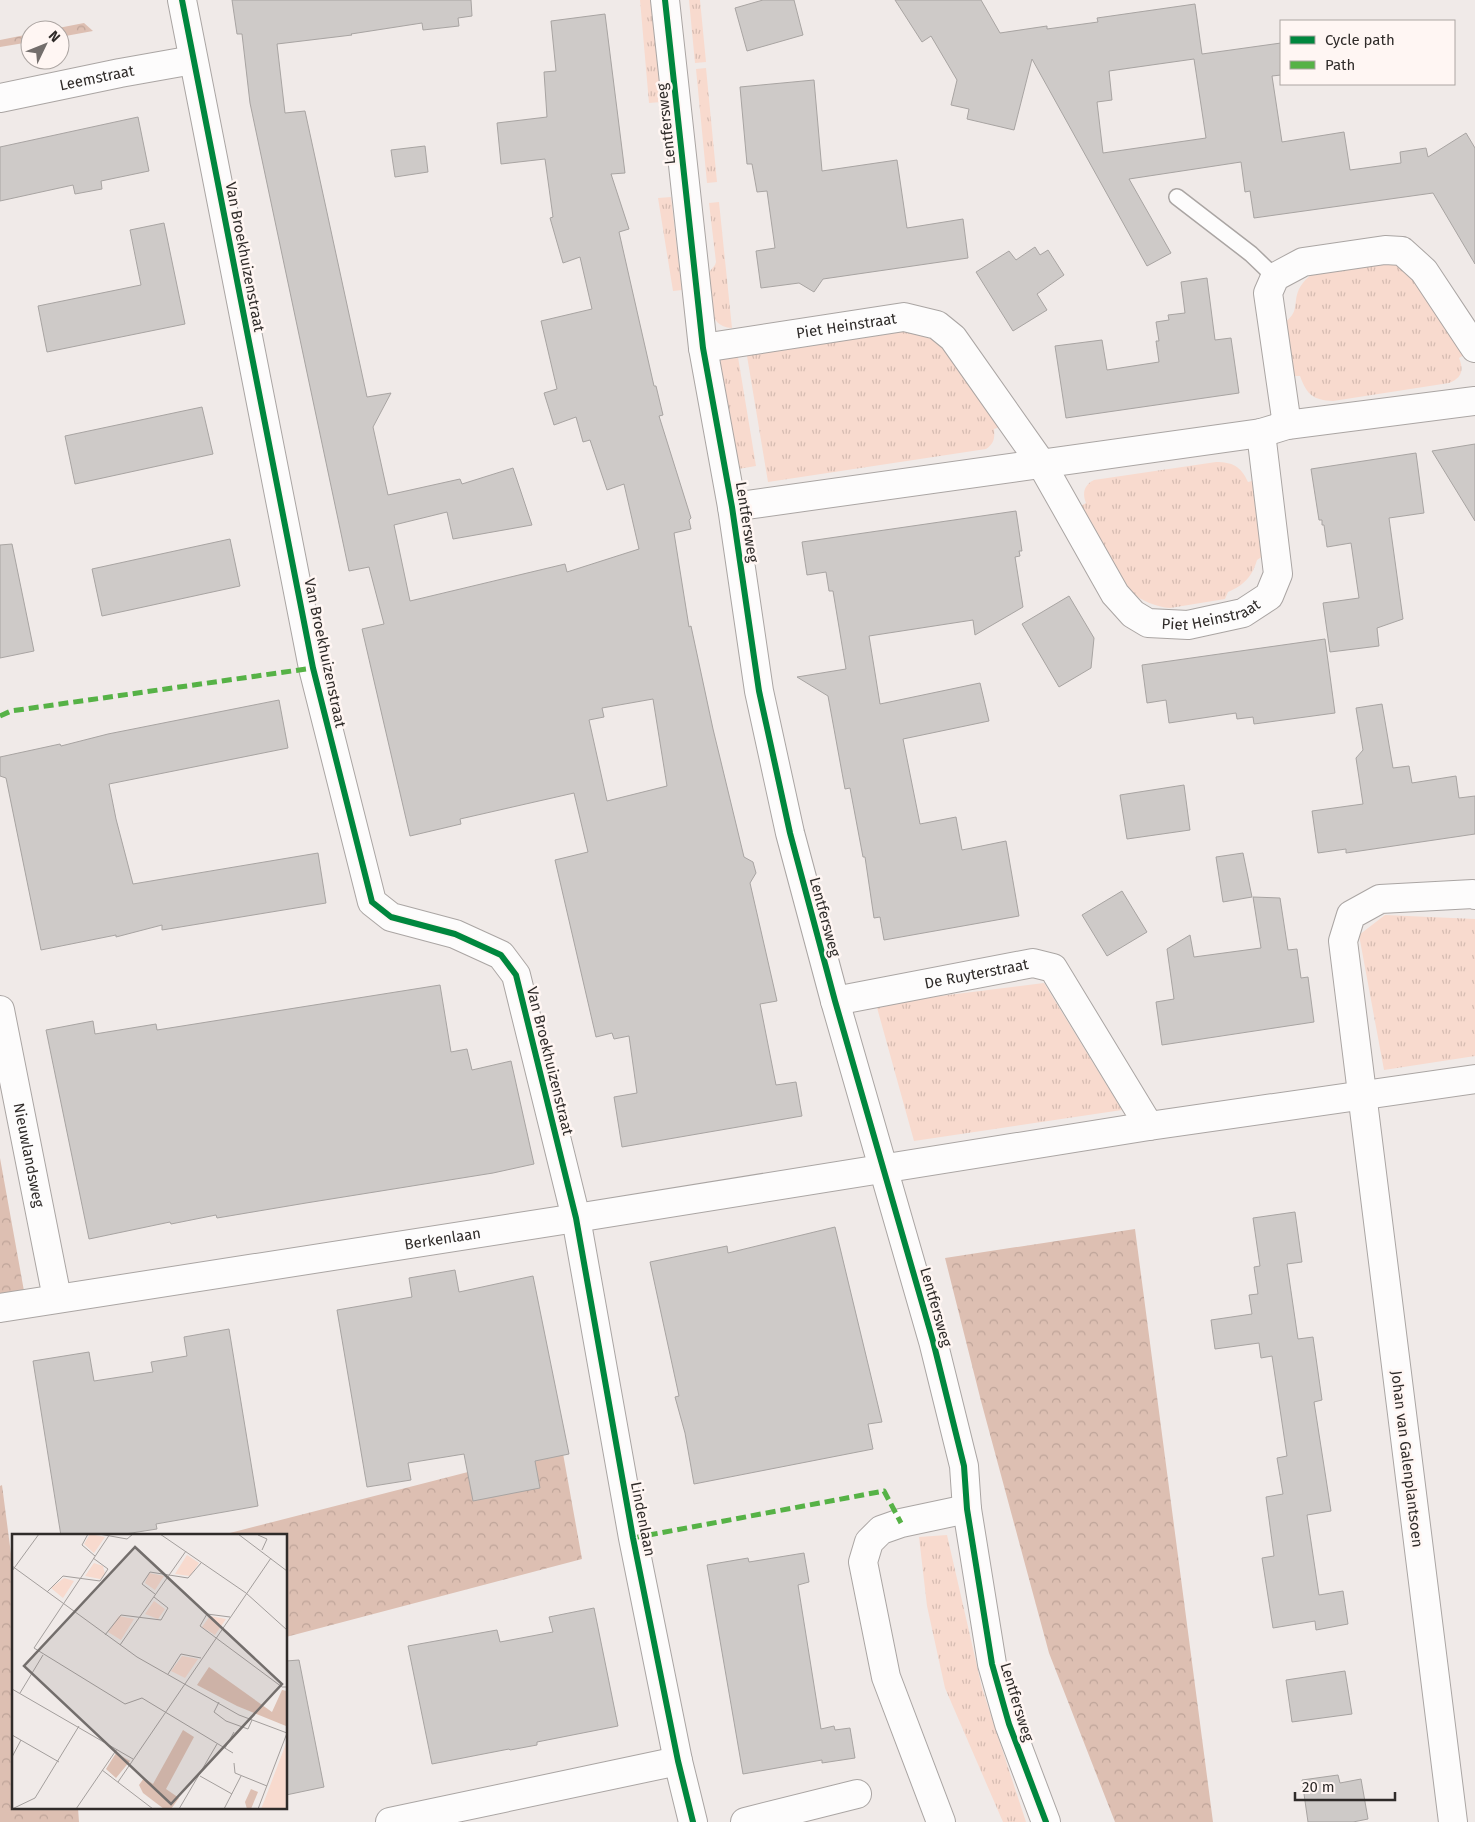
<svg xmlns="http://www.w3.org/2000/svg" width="1475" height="1822" font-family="'Fira Sans',sans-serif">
<defs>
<pattern id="grass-tufts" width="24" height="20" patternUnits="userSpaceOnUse" patternTransform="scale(1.25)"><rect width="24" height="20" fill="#f8dace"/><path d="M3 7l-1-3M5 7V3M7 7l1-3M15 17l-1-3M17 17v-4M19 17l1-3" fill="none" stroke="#d5bbb1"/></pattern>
<pattern id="forest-crowns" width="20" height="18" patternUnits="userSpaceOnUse" patternTransform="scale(1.25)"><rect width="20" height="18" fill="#ddbfb2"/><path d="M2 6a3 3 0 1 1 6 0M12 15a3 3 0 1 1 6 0" fill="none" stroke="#bea499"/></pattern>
</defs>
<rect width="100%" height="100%" fill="#f0eae8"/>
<path fill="url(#grass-tufts)" d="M640 0H652L661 102 649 103Z
M689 0H700L706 62 695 63Z
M706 68 717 182 707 183 696 69Z
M671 197 682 290 673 291 658 198Z
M719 202 732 328C706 327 709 296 706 276L715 265 716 262 709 203Z
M1406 261 1467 353 1459 358C1464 370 1462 378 1449 383L1333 401C1313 400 1307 395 1300 376H1291L1283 324C1301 310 1292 305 1299 289 1304 280 1311 274 1319 269Z
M932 328 1002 426 994 429C995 438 994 444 986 449L768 482 745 344Z
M736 345 756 466 738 469 720 365 721 358Z
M1216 462C1232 462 1241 466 1248 482L1256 480 1266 554 1257 560C1252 577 1244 585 1228 592L1225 599 1170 608C1156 607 1142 601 1131 592L1079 507 1086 503C1082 493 1084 485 1094 480Z
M1385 915 1475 919V1056L1384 1070 1359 935Z
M1044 983 1122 1110 914 1141 876 1004Z
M947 1535 982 1688 1026 1822H1003L945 1688 927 1606 919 1537Z"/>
<path fill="url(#forest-crowns)" d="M84 23 93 31 60 37V30H48Z
M30 34V42L0 47V40Z
M0 1158 24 1291 0 1295Z
M1135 1229 1213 1822H1115L1049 1653 981 1401 945 1258Z
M562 1448 582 1559 286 1637V1536H218Z
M2 1485 14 1577V1808H78L79 1822H0V1486Z"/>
<path fill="#cecac8" stroke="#a8a4a2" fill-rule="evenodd" d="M232 0H471L472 16 458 18 459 26 423 30 422 23 351 34 352 35 277 44 285 113 305 111 367 397 391 393 373 427 388 495 460 479 462 484 513 468 532 525 453 539 447 512 394 525 410 601 565 564 567 572 639 549 624 484 607 490 590 440 583 442 576 417 554 425 544 393 557 389 541 321 592 309 580 257 563 263 550 218 553 217 545 159 501 164 497 123 547 117 544 72 556 71 551 21 605 14 625 173 611 174 629 229 619 232 654 386H656L663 415 659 416 691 518 689 520 691 529 674 533 689 627 691 626 713 729 744 857 753 862 756 873 750 883 777 1001 760 1004 776 1085 796 1082 802 1116 622 1147 614 1097 637 1093 629 1036 614 1039 612 1033 596 1037 555 860 588 852 574 793 460 819 461 824 410 836 362 629 384 624 369 567 349 571 250 103 242 34H237ZM653 699 667 786 607 801 589 720 604 717 602 708Z
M763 0H794L803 35 747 51 735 8Z
M895 0H981L1000 33 1047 26V29L1098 22 1097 18 1195 4 1202 54 1281 43V75L1272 76 1282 142 1344 132 1350 170 1401 163 1400 152 1426 148 1428 157 1466 133 1475 148V264L1433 193 1254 218 1250 191 1245 192 1241 162 1129 179 1171 253 1147 266 1032 59 1014 130 967 119 969 109 951 105 957 80 931 36 922 42ZM1194 59 1206 138 1103 153 1097 102 1112 100 1109 71Z
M814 80 822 171 897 160 907 228 963 219 968 258 823 279 814 292 799 283 761 288 756 251 775 248 767 191 757 192 752 164H747L740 87Z
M138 117 149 171 101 181 102 189 75 194 73 185 0 201V147Z
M425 146 428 172 395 177 391 150Z
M164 223 185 324 47 352 38 306 141 285 130 230Z
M1035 247 1040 255 1048 250 1064 275 1037 294 1047 310 1013 331 976 272 1009 251 1016 260Z
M1207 278 1215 340 1231 338 1239 393 1066 418 1055 346 1102 340 1107 370 1159 362 1156 341H1159L1156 322 1169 320 1168 315 1185 313 1181 282Z
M202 407 213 454 75 484 65 436Z
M1475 444V521L1432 451Z
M1416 453 1424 513 1389 518 1403 619 1377 628 1379 646 1330 652 1323 603 1359 598 1351 543 1327 547 1324 525H1322V520H1319L1311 469Z
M1016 511 1022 551H1019L1020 556 1015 557 1023 607 975 635 973 620 869 636 880 704 980 683 989 721 903 739 920 824 956 817 962 850 1006 841 1019 916 884 940 880 917 874 918 865 857H863L850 788 845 789 828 696 797 677 846 669 833 591H829L826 572 807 575 802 542Z
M230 539 240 586 102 616 92 569Z
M12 544 34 651 0 658V545Z
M1069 596 1094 638 1091 668 1059 687 1022 624Z
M1325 639 1335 713 1254 724 1253 717 1237 719 1236 713 1169 723 1166 700 1147 703 1142 665Z
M279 700 288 748 109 784 116 819 133 884 318 853 326 903 162 930V925L116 937V935L41 950 6 778 0 776V757L60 744 61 746 108 734Z
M1382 704 1393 768 1409 766 1412 783 1456 776 1459 798 1475 796V834L1346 853V849L1318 853 1312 811 1363 804 1356 758 1363 750 1356 708Z
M1184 785 1190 830 1127 839 1120 795Z
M1243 853 1252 897 1223 902 1216 857Z
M1122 891 1147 932 1107 956 1082 915Z
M1253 897 1280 898 1288 950 1297 949 1301 978 1308 977 1314 1022 1162 1045 1156 1002 1174 999 1167 949 1190 935 1194 957 1261 948Z
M440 985 451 1052 467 1049 472 1070 511 1061 534 1164 493 1173 306 1203 217 1218 216 1215 171 1224 170 1222 89 1239 46 1030 93 1021 95 1034 156 1024 157 1030Z
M1295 1212 1302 1262 1287 1264 1298 1339 1313 1337 1322 1400 1314 1402 1331 1511 1307 1515 1319 1595 1343 1591 1348 1624 1316 1630 1315 1621 1273 1628 1262 1558 1274 1556 1266 1497 1283 1494 1277 1458 1287 1456 1272 1356 1261 1358 1259 1343 1215 1349 1211 1320 1252 1314 1249 1295 1258 1294 1254 1267 1260 1266 1253 1218Z
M835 1227 882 1422 868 1424 873 1449 694 1484 685 1433 675 1397 679 1396 650 1262 727 1246 728 1253Z
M455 1270 459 1292 533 1276 569 1454 535 1461 540 1488 473 1501 464 1454 408 1463 411 1480 367 1487 337 1310 412 1297 409 1278Z
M229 1329 258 1506 156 1524 157 1529 112 1536H61L33 1361 89 1352 94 1381 120 1377 153 1372 151 1362 187 1356 184 1337Z
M804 1553 809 1582 798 1585 821 1729 834 1726 835 1730 850 1728 855 1758 822 1763V1760L743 1774 707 1565 748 1558 749 1562Z
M594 1608 618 1726 537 1742V1745L510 1750 509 1749 432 1764 408 1646 497 1630 500 1642 553 1632 549 1617Z
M299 1660 324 1787 286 1795V1661Z
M1345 1671 1352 1714 1292 1722 1286 1680Z
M1338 1775 1340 1783 1361 1779 1368 1819 1353 1822H1308L1302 1780Z"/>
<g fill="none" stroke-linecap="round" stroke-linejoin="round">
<defs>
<path id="lane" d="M1177 197 1251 254 1275 277"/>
<g id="street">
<path d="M182 0 313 668 372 902 391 917 455 934 501 955 516 975 576 1218 633 1538 678 1761 693 1822"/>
<path d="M665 0 703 348 732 507 759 691 790 833 835 1001 933 1341 964 1466 967 1509 992 1664 1009 1724 1046 1822"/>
<path id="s1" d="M0 98 120 73 193 60"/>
<path id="s2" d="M703 348 904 317 937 325 953 338 1041 463 1115 594 1133 614 1148 623 1188 625 1243 613 1269 596 1278 574 1261 433"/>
<path d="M1287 425 1268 293 1275 277 1303 262 1385 250 1402 251 1424 271 1475 348"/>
<path d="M732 507 1261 433 1287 425 1475 401"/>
<path id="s3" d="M835 1001 1033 963 1053 968 1149 1126"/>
<path id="s4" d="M0 1010 57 1298"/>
<path id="s5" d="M0 1308 576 1218 1149 1126 1475 1079"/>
<path d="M390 1822 678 1761"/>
<path d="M745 1822 857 1794"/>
<path d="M941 1822 886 1677 863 1562 869 1542 881 1530 901 1523 967 1509"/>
<path d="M1453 1822 1343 941 1351 915 1380 899 1473 894 1475 895"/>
</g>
</defs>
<use href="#lane" stroke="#aaa5a3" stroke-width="18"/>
<use href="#street" stroke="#aaa5a3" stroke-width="30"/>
<use href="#lane" stroke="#fdfcfc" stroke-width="15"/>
<use href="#street" stroke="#fdfcfc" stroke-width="28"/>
<path stroke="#56b246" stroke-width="5" stroke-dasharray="10 5" stroke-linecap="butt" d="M0 716 11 711 313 668
M633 1538 884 1491 901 1523"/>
<defs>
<path id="cycleway" d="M182 0 313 668 372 902 391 917 455 934 501 955 516 975 576 1218 633 1538 678 1761 693 1822
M665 0 703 348 732 507 759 691 790 833 835 1001 933 1341 964 1466 967 1509 992 1664 1009 1724 1046 1822"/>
</defs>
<use href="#cycleway" stroke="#fff6f3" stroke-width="9"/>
<use href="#cycleway" stroke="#00873e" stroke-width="6"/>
</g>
<g text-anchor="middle" stroke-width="5" stroke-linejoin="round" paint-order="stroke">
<g font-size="15" fill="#2f2b29" stroke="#fff6f3">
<text dy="5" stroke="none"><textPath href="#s1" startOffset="99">Leemstraat</textPath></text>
<text transform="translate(666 124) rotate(-96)" y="5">Lentfersweg</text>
<text transform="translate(245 257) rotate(79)" y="5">Van Broekhuizenstraat</text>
<text dy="5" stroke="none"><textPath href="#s2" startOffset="145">Piet Heinstraat</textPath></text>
<text transform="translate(747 522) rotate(81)" y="5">Lentfersweg</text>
<text dy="5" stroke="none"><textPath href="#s2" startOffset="670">Piet Heinstraat</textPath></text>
<text transform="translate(325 653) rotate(78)" y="5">Van Broekhuizenstraat</text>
<text transform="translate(825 917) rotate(75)" y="5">Lentfersweg</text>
<text dy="5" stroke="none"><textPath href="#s3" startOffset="144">De Ruyterstraat</textPath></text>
<text transform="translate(550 1061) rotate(76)" y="5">Van Broekhuizenstraat</text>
<text dy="5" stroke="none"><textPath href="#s4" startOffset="148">Nieuwlandsweg</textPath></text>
<text dy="5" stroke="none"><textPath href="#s5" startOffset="448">Berkenlaan</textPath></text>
<text transform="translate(936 1307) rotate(74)" y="5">Lentfersweg</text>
<text transform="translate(1407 1459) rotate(83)" y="5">Johan van Galenplantsoen</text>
<text transform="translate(643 1519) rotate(79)" y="5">Lindenlaan</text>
<text transform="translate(1017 1702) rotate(73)" y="5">Lentfersweg</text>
</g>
</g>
<g transform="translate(12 1534)">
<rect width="275" height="275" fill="#f0eae8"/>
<path d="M78 0 93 3 82 19 72 10ZM175 21 187 29 178 42 163 40ZM82 29 91 32 93 40 88 45 73 42ZM137 39 152 42 143 56 133 49ZM52 44 62 47 51 64 39 54ZM142 67 153 75 146 85 133 80ZM107 82 122 85 109 106 96 98ZM198 82 214 85 203 101 190 93ZM170 122 186 125 173 144 159 137Z" fill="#f8dace"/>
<path d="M197 133 260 178 270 156 275 157 274 192 225 172 185 151ZM171 196 182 203 154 255 167 264 159 275H152L131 259 127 251 132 244 141 250ZM104 219 118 227 104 244 94 235ZM239 255 246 258 239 275H235L233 268Z" fill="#ddbfb2"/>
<path d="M275 207V275H249L253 265Z" fill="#f8dace"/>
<path fill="none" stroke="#a39e9c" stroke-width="1" d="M76 0 70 11 83 22M87 0 115 5 121 0M98 0 22 114 113 170 130 164 221 219M148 0 234 59 275 96M226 0 275 37M246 1 255 5 250 16M0 32 125 123 227 181 275 199 246 275M0 37 27 0M35 58 51 42 88 47 96 35 81 24M143 60 130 50 138 38 176 44 189 29M218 83 195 80 188 92 270 153H275M93 101 109 81 149 86 156 74 142 63M108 111 174 17M156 140 169 120 189 124M0 155 121 225M8 159 31 121M207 168 202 178 214 187 236 195 240 186M0 201 47 228M213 214 222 198M0 223 9 206M222 229 223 239 255 252M90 236 141 275M188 242 220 260M106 248 259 24M0 275 23 264 67 192M64 275 105 215M167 275 205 210M212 275 229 242"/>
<path fill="#736e6c" fill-opacity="0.15" stroke="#736e6c" stroke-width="2.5" d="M123 13 270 150 159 270 12 132Z"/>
<rect width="275" height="275" fill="none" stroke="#2f2b29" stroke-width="2.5"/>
</g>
<rect x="1280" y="20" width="175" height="65" fill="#fff6f3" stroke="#aca5a2"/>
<rect x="1290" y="36" width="25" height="8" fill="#00873e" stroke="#aca5a2"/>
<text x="1325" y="45" font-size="15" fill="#2f2b29">Cycle path</text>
<rect x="1290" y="61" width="25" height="8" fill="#56b246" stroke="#aca5a2"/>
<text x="1325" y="70" font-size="15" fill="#2f2b29">Path</text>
<g transform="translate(45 45) rotate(47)"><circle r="24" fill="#fff6f3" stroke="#aca5a2"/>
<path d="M0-4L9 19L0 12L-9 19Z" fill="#736e6c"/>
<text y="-8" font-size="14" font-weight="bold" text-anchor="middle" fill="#2f2b29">N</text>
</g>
<path d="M1295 1792v8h100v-8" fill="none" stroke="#2f2b29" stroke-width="2.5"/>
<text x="1302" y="1792" font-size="15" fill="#2f2b29" stroke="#fff6f3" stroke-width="4" paint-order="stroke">20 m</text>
</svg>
